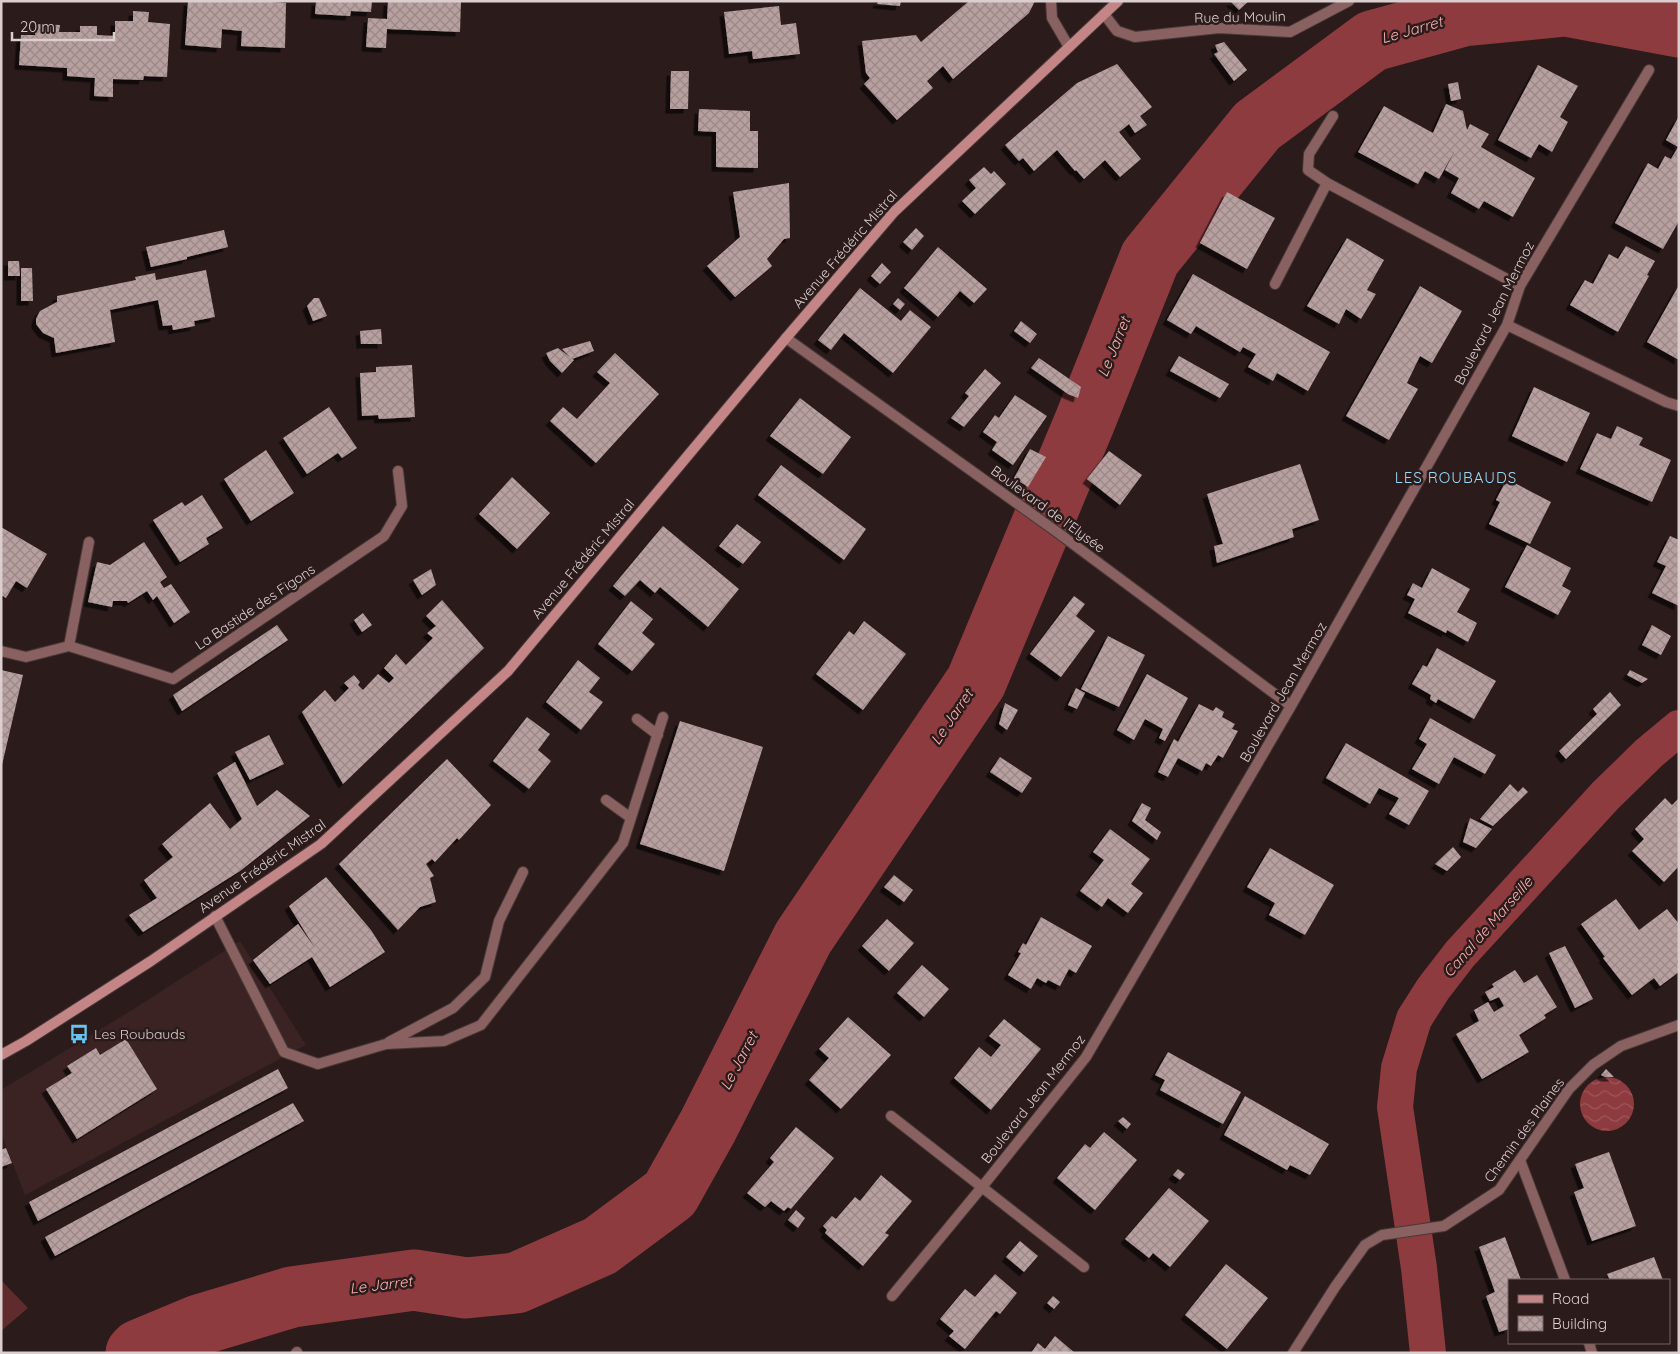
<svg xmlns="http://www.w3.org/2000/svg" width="1680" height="1354" font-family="Quicksand,sans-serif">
<defs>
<pattern id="water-waves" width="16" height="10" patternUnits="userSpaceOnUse" patternTransform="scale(1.25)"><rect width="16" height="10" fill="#8e3b3f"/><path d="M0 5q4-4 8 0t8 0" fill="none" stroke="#9d565a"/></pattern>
<pattern id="building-cross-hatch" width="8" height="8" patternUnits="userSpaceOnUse" patternTransform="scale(1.25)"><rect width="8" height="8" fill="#b8a0a0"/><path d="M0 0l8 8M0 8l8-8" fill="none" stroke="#9a8888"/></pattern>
<filter id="shadow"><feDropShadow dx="-4.5" dy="4.5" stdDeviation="0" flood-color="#0009"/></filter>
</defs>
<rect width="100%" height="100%" fill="#2c1b1b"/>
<path fill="#3b2323" d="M240 941 306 1045 25 1195 1 1133V1090L132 1010Z"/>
<path fill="#5f2b2d" d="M1 1280 28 1308 1 1331Z"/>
<path fill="url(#water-waves)" d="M1580 1104a27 27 0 1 1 54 0a27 27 0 1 1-54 0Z"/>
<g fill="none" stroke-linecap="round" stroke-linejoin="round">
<path stroke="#8e3b3f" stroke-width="36" d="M1428 1353 1419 1268 1395 1107 1399 1068 1414 1019 1433 989 1460 954 1606 795 1649 753 1679 728"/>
<path stroke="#8e3b3f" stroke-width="61" d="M136 1353 139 1350 199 1325 292 1297 414 1280 466 1288 516 1283 600 1246 670 1194 708 1126 803 938 976 682 1085 421 1150 258 1257 126 1372 41 1463 16 1566 6 1679 27"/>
</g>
<path fill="url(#building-cross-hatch)" filter="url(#shadow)" d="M188 1H261L286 3 285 48 241 46 242 31 222 29 221 48 185 45Z
M316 1H372L371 12 351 11 350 16 315 14Z
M388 1H461L460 32 387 29 386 48 366 47 368 18 387 19Z
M878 1H901L900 6 877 4Z
M969 1H1035L1029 13 953 79 943 66 927 81 933 88 897 120 864 84 870 78 866 73 862 41 916 35 921 42Z
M1230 1H1249L1239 10Z
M779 6 781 25 796 23 800 54 753 59 752 51 729 54 724 12Z
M133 11 149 12 148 22 170 24 167 77 144 76 143 80 113 79V97L94 96 95 78 67 76V68L19 65 21 35H35V24L60 25 59 32H80V26H97V35L115 36V21H133Z
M1224 42 1247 70 1234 81 1214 54 1218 52 1215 45Z
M1117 64 1152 107 1140 116 1147 125 1135 133 1129 124 1119 132 1141 159 1120 177 1105 160 1084 179 1076 170 1075 171 1057 150 1034 171 1023 158 1019 161 1005 145 1077 83Z
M1538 65 1578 86 1560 117 1568 122 1552 152 1539 144 1531 158 1498 140Z
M671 71H689L688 109H670Z
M1458 82 1461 99 1451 101 1448 84Z
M1446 104 1463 111 1467 130 1470 124 1489 134 1481 147 1535 178 1513 217 1484 201 1479 209 1451 193 1459 178 1445 170 1455 150 1439 179 1425 171 1418 184 1358 152 1384 106 1433 133Z
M699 109 750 111V131H758V168L716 167V132L698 131Z
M1679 116V221L1663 249 1615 223 1648 163 1658 169 1665 156 1671 159 1678 147 1666 140Z
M984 167 991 174 994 171 1006 184 975 214 962 201 976 188 969 180Z
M789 183 790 238 784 239 767 259 772 266 735 297 707 266 740 237 733 192Z
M1227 192 1275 218 1247 269 1200 243Z
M916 228 924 236 912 250 903 242Z
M224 230 228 247 187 257V259L151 267 146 247Z
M1347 238 1384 260 1367 290 1376 294 1361 319 1346 309 1339 324 1307 306Z
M1626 246 1655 261 1647 275 1649 276 1618 332 1570 305 1585 280 1593 284 1609 254 1618 259Z
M938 247 987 289 974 303 960 291 938 317 904 288Z
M8 261H19L20 276H8Z
M882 263 891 272 880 284 871 276Z
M21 268H32L33 301H21Z
M206 270 215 317 194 321 195 326 173 330 172 325 163 326 158 300 110 310 115 342 56 353 54 338 43 333 36 324V319L40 311 57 302V296L136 280 135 277 155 273 156 280Z
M1193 274 1330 352 1308 391 1277 373 1273 381 1248 367 1256 354 1243 347 1240 352 1196 326 1191 334 1167 320Z
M1679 285V360L1647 342Z
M1420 286 1462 311 1432 363 1420 356 1407 383 1418 389 1389 440 1346 416Z
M860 288 901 321 910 310 931 327 893 373 844 333 831 350 818 340Z
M314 298H319L327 316 313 321 307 306Z
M898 298 905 304 900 310 893 304Z
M1021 321 1037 334 1030 343 1014 331Z
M381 329 382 344H361L360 331Z
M590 341 594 351 572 359 574 360 562 373 550 361 546 353 558 348 571 358 562 349Z
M615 353 659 394 596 463 550 421 563 407 577 419 610 383 597 372Z
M1179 356 1229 384 1220 398 1170 371Z
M1039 358 1081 387 1078 398 1068 394 1031 368Z
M412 365 415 417 379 419 378 415 362 416 360 373 376 372V367Z
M985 369 1001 383 964 427 951 418 969 396 965 393Z
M1534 387 1590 413 1567 462 1512 436Z
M1015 395 1047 416 1013 465 992 450 997 442 983 432 995 415 999 418Z
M800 398 851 437 823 474 770 436Z
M329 407 357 448 342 458 338 453 307 474 283 438Z
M1617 426 1643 438 1639 445 1671 460 1652 502 1580 469 1597 433 1611 439Z
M1030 449 1046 457 1028 487 1014 478Z
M266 450 294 493 251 521 224 479Z
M1109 451 1142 475 1120 505 1087 479Z
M1300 464 1319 520 1292 529 1294 537 1217 563 1214 546 1223 544 1207 494Z
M781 465 866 529 844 560 758 495Z
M512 477 550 513 517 549 479 514Z
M1507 479 1551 502 1530 544 1489 524 1500 502 1496 500Z
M202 495 223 528 206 538 209 544 180 562 153 520 182 502 185 506Z
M737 524 761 542 743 564 719 546Z
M663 526 739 589 708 627 660 587 655 593 640 580 625 596 613 586Z
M1 527 47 554 27 588 16 581 6 598 1 595Z
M1670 536 1679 540V606L1652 593 1666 566 1657 562Z
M144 542 167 577 160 582 164 588 171 584 190 612 174 623 157 596 153 600 147 591 128 603 127 601H113L112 607 88 602 97 562 110 565Z
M1527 545 1571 568 1562 586 1571 591 1558 615 1505 587Z
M1432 568 1470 589 1457 612 1477 623 1468 642 1447 630 1446 633 1408 613 1415 599 1407 595 1413 583 1422 588Z
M431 569 436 585 422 595 413 580Z
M1074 596 1085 604 1076 616 1095 631 1061 677 1030 654Z
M442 600 484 648 343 784 302 712 325 690 335 702 349 688 344 683 354 675 360 682 358 685 363 690 378 674 389 683 394 678 384 668 396 654 406 665 433 638 427 633 436 626 426 616Z
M631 601 653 619 642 633 655 644 632 671 598 644Z
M363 613 372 625 362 632 354 620Z
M864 621 906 654 863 710 816 674 849 631 854 635Z
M277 625 288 640 182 711 173 695Z
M1652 625 1671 636 1661 655 1642 645Z
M1108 636 1145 655 1119 707 1081 689Z
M1437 648 1496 681 1474 719 1438 699 1436 703 1430 699 1431 695 1412 684 1423 665 1427 667Z
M578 660 600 678 589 692 603 702 581 730 546 702Z
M1 670 23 675 2 765H1Z
M1630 670 1648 679 1642 683 1627 675Z
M1147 674 1188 698 1165 741 1159 738 1163 729 1145 719 1134 740 1117 730Z
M1076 688 1085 693 1077 709 1068 705Z
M1610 692 1621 705 1566 759 1559 751 1597 714 1593 709Z
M1005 703 1018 710 1007 730 999 724Z
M1199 704 1213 711 1216 707 1224 712 1222 717 1235 724 1232 729 1238 731 1223 758 1218 755 1211 766 1206 763 1202 771 1178 758 1168 777 1158 772 1174 739 1178 742Z
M527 717 550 734 538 750 551 761 529 789 493 761Z
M1430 718 1496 755 1485 774 1454 757 1439 784 1412 769 1427 744 1419 739Z
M680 721 763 747 724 871 640 844Z
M269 735 284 764 250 780 235 752Z
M1346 743 1429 791 1409 825 1389 814 1399 798 1379 788 1370 804 1326 778Z
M1000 757 1032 778 1022 793 990 772Z
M447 759 491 805 459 840 457 838 435 862 432 859 426 864 434 876 430 878 436 902 420 907 398 930 339 864Z
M235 762 257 806 277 790 310 816 240 871 143 932 129 915 157 898 144 880 173 857 162 844 210 803 230 829 242 819 217 773Z
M1510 784 1518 792 1523 787 1528 792 1493 826 1480 819Z
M1665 798 1672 805 1679 798V866L1664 882 1632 851 1644 839 1635 829Z
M1142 803 1151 808 1145 820 1161 832 1157 840 1132 821Z
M1470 818 1492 829 1476 848 1463 842Z
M1110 829 1150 859 1131 884 1143 893 1128 913 1108 898 1102 907 1080 891 1104 860 1093 852Z
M1453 847 1461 857 1447 871 1435 864Z
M1270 848 1334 885 1305 935 1269 915 1275 903 1247 887Z
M894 875 913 890 904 902 884 887Z
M326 877 371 930 385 952 330 987 312 957 270 984 253 960 298 924 315 948 289 906Z
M1616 899 1639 930 1667 909 1679 924V960L1677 961 1679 963V972L1660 986 1654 978 1632 995 1603 958 1605 957 1581 924Z
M1041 917 1092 946 1076 973 1069 969 1060 986 1048 980 1046 983 1037 978 1031 989 1008 975 1021 953 1018 952 1023 943 1026 945Z
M887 919 914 943 889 971 862 946Z
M1565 946 1593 999 1575 1008 1549 953Z
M922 965 949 989 924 1017 897 993Z
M1515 970 1524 983 1537 975 1557 1007 1544 1015 1546 1018 1519 1035 1529 1052 1482 1079 1456 1034 1479 1021 1474 1010 1488 1002 1494 1012 1504 1006 1499 997 1490 1001 1485 992 1494 987 1492 984Z
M848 1017 891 1055 841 1109 809 1080 829 1058 819 1049Z
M1004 1019 1041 1049 991 1110 954 1078 979 1047 991 1057 1001 1045 989 1036Z
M126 1039 157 1089 77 1139 46 1089 72 1073 67 1066 96 1048 100 1055Z
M1168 1052 1241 1092 1223 1124 1160 1090 1165 1080 1155 1075Z
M278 1069 288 1088 38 1221 29 1202Z
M1606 1069 1614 1077H1605L1601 1075Z
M1245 1096 1329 1144 1310 1175 1290 1165 1287 1170 1224 1135Z
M293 1103 304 1121 55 1256 45 1237Z
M1123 1117 1131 1124 1127 1129 1118 1121Z
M796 1127 834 1158 791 1209 788 1207 784 1211 771 1201 765 1207 747 1193 774 1162 770 1158Z
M1104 1132 1137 1160 1095 1210 1057 1178 1085 1144 1090 1148Z
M6 1148 12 1163 1 1167V1150Z
M1609 1152 1636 1226 1592 1241 1574 1192 1584 1188 1575 1164Z
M1178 1169 1185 1174 1180 1180 1173 1175Z
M881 1175 912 1201 885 1233 889 1235 863 1266 825 1233 827 1230 823 1226 832 1216 836 1219 855 1197 860 1201Z
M1169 1188 1209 1221 1170 1267 1153 1253 1149 1258 1125 1239Z
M796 1210 805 1218 798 1228 788 1220Z
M1505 1237 1521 1280H1509V1329L1499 1332 1486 1296 1495 1292 1479 1247Z
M1020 1241 1038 1256 1024 1272 1006 1257Z
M1654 1257 1663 1280H1610L1607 1274Z
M1226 1264 1268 1298 1227 1349 1185 1315Z
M995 1274 1017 1293 1000 1314 996 1311 965 1349 949 1336 954 1331 940 1319 965 1289 975 1297Z
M1053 1296 1060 1302 1054 1309 1047 1303Z
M1055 1336 1075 1353H1031L1038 1343 1045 1349Z"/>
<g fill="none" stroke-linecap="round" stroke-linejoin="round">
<defs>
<path id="service" d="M69 646 89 542
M1 651 26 657 69 646 173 679 384 536 402 506 398 471
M637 719 658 735
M606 800 631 818
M215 916 284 1052 318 1064 386 1044 444 1041 481 1025 623 843 663 717
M389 1042 453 1008 485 977 499 921 523 872
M1520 1160 1565 1280
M1589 1343 1592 1353"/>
<path id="minor" d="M1051 1 1052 18 1069 47
M1104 14 1117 31 1135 37 1219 28 1290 32 1349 1
M1333 116 1309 154 1308 170 1327 183 1520 286
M1275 284 1327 183
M1507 325 1666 402 1679 406
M786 338 1057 532 1291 706
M891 1116 1084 1267
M892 1296 982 1187 1086 1057 1291 706 1507 325 1520 286 1649 70
M296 1353 297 1352
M1293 1353 1335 1287 1365 1245 1382 1235 1444 1226 1499 1190 1569 1089 1593 1065 1621 1046 1679 1025"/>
<path id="secondary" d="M1 1055 26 1041 151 961 321 844 508 671 786 338 894 212 1118 1"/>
</defs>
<use href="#service" stroke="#483838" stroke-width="12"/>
<use href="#minor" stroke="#483838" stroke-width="12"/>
<use href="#secondary" stroke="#483838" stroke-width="12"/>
<use href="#service" stroke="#886160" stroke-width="10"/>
<use href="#minor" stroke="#886160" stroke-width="10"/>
<use href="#secondary" stroke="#c38585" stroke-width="10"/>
</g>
<defs>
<symbol id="bus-bare" viewBox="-9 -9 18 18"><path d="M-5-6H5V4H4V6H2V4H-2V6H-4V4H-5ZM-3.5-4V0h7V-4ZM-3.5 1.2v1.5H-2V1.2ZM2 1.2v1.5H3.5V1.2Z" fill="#66c4ef" stroke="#2c1b1b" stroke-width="2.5" paint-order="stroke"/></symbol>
</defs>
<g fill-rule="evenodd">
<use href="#bus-bare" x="65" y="1020" width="28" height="28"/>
</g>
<g text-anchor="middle" stroke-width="5" stroke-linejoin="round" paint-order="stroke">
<g font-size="14" fill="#dbcece" stroke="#2c1b1b">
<text transform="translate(1240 17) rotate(-1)" y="5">Rue du Moulin</text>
<text transform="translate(845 249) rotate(-49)" y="5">Avenue Frédéric Mistral</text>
<text transform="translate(1494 313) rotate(-63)" y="5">Boulevard Jean Mermoz</text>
<text transform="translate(1048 509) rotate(36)" y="5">Boulevard de l'Elysée</text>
<text transform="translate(583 559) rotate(-50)" y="5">Avenue Frédéric Mistral</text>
<text transform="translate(255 607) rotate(-34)" y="5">La Bastide des Figons</text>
<text transform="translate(1283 692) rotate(-60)" y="5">Boulevard Jean Mermoz</text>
<text transform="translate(262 866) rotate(-35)" y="5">Avenue Frédéric Mistral</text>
<text transform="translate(1033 1099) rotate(-52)" y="5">Boulevard Jean Mermoz</text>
<text transform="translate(1524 1130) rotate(-54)" y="5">Chemin des Plaines</text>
</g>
<g font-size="14" fill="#dbcece" stroke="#2c1b1b" text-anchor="start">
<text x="94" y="1039">Les Roubauds</text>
</g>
<g font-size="15" font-style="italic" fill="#fcb3b2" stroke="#2c1b1b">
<text transform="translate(1412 30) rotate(-16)" y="5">Le Jarret</text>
<text transform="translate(1114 347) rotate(-68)" y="5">Le Jarret</text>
<text transform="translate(952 717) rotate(-56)" y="5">Le Jarret</text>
<text transform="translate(1488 927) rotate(-49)" y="5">Canal de Marseille</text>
<text transform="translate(739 1061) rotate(-62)" y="5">Le Jarret</text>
<text transform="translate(381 1285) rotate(-7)" y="5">Le Jarret</text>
</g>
<g font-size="15" letter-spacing="1" fill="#97d9f9" stroke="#2c1b1b">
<text x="1456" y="483">LES ROUBAUDS</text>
</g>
</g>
<rect width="1680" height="1354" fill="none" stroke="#dbcece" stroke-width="5"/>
<rect x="1508" y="1279" width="162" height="65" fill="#2c1b1b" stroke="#726363"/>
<rect x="1518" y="1295" width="25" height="8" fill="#c38585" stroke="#726363"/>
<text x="1552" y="1304" font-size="15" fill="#dbcece">Road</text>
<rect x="1518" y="1316" width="25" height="15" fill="url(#building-cross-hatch)" stroke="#726363"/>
<text x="1552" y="1329" font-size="15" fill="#dbcece">Building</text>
<path d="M12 32v8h102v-8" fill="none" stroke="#dbcece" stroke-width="2.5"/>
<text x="20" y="32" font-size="15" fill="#dbcece" stroke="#2c1b1b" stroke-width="4" paint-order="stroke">20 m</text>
</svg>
